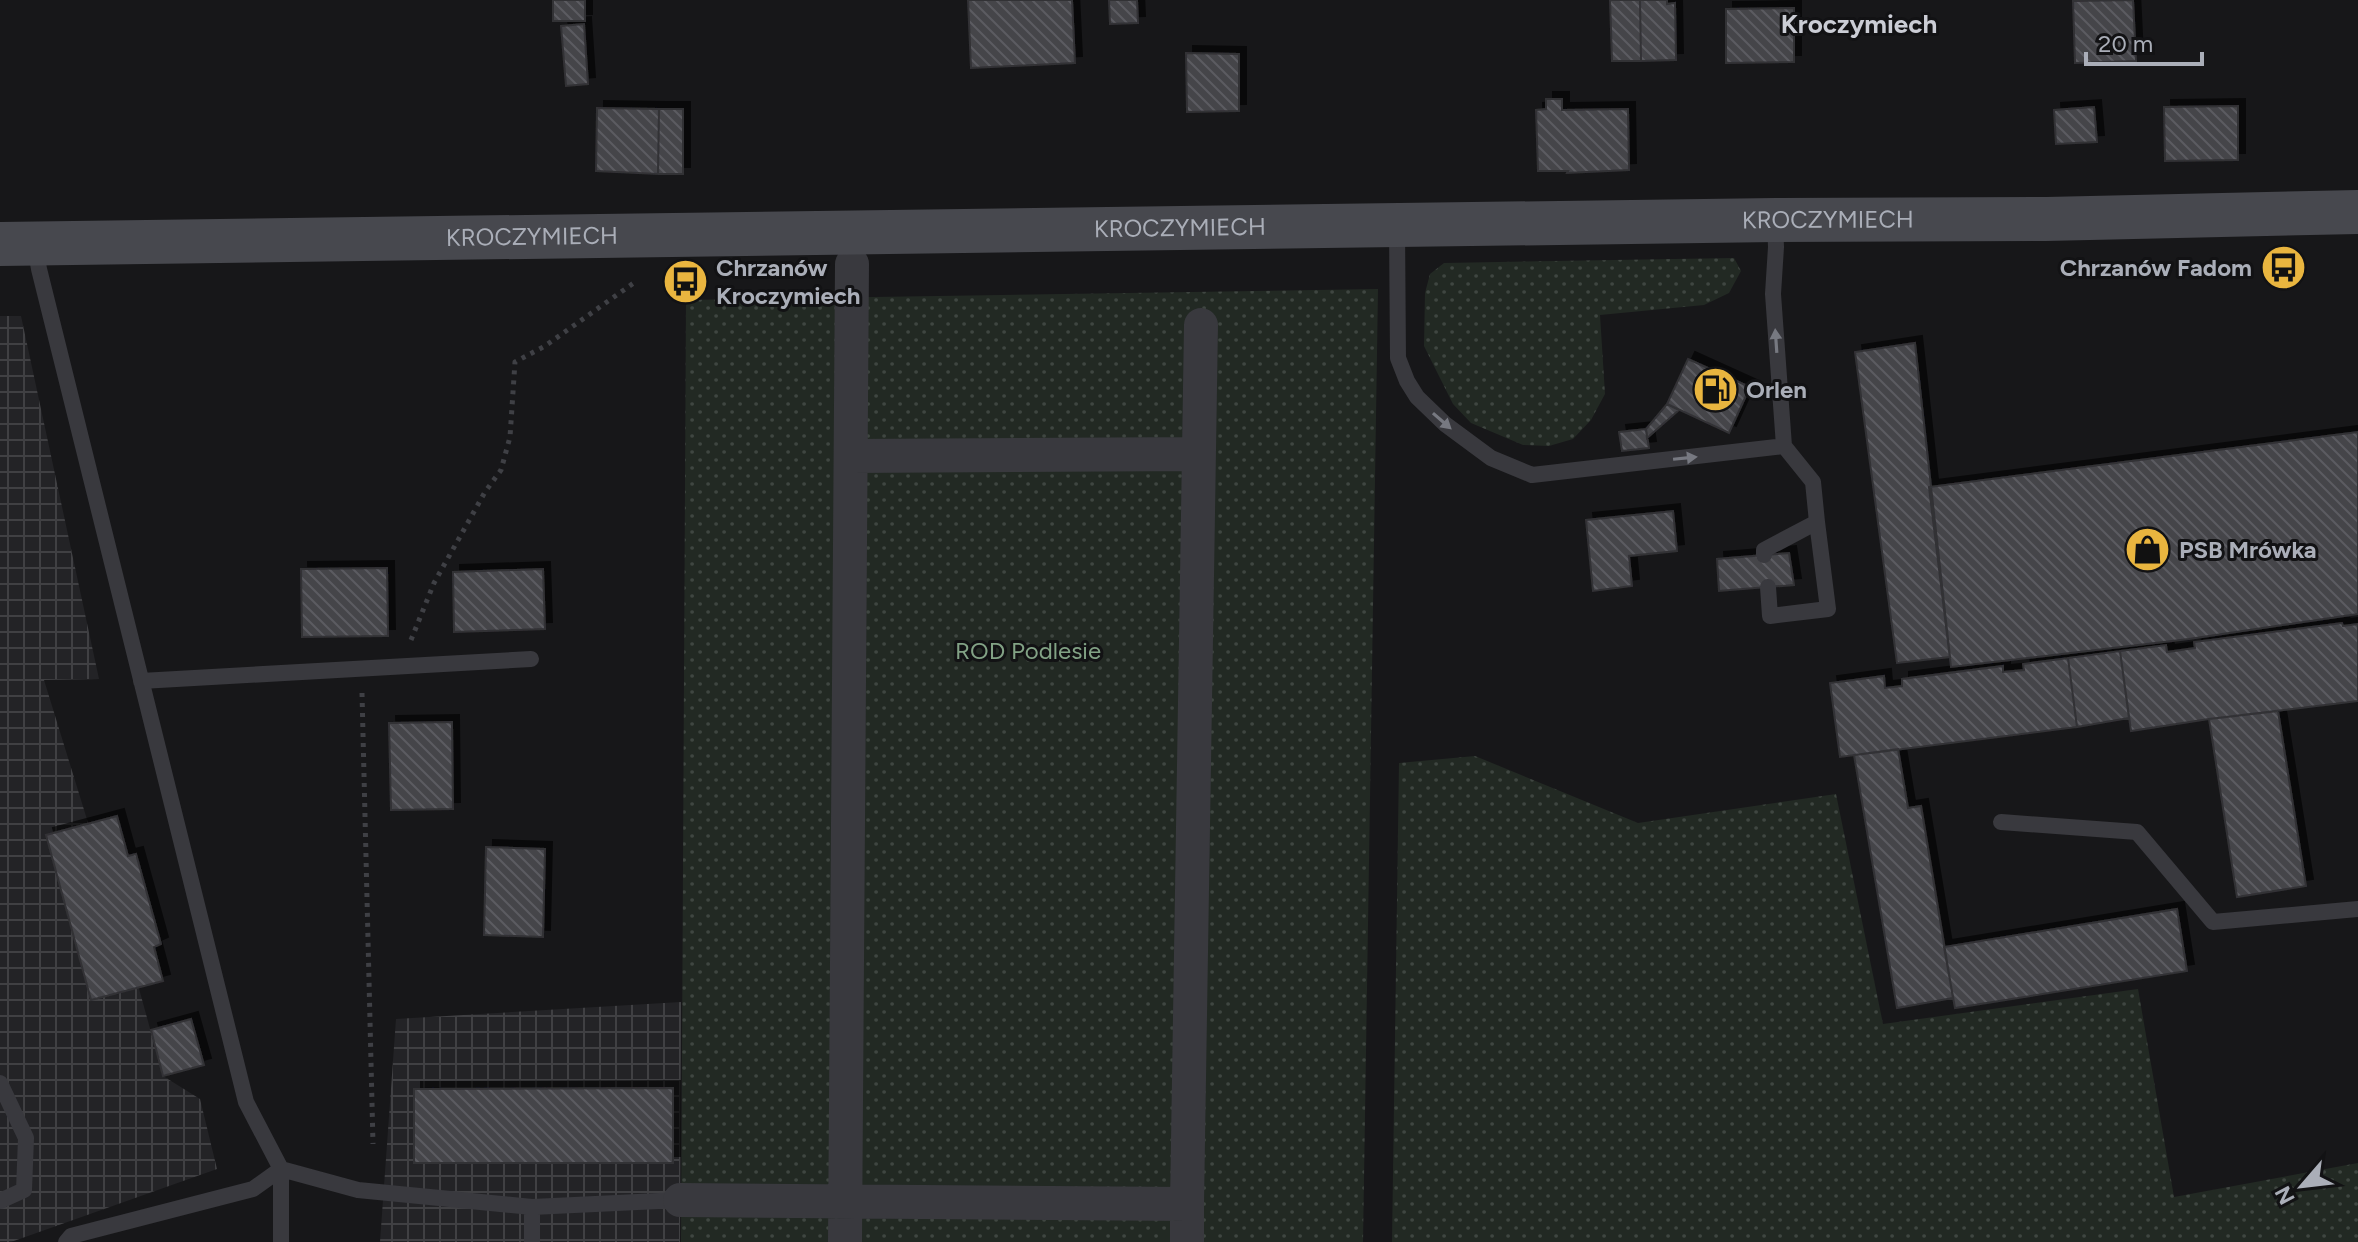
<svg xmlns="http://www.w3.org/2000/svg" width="2358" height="1242" font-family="Figtree,sans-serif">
<defs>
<pattern id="industrial-grid" width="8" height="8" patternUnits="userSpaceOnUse" patternTransform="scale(2)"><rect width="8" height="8" fill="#232326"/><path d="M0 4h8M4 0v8" fill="none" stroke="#404043"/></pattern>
<pattern id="grass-dots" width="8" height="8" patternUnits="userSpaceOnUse" patternTransform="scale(2)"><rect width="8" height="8" fill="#222923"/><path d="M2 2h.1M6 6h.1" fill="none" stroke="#3f4641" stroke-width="1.8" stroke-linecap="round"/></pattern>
<pattern id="building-back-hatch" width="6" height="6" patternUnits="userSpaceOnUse" patternTransform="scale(2)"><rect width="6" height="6" fill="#444449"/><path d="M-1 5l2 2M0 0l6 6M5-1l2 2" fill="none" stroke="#5c5c61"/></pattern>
<filter id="shadow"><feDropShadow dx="7" dy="-7" stdDeviation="0" flood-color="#0009"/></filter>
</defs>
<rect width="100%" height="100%" fill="#171719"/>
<path fill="url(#industrial-grid)" d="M0 316H21L99 679 44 680 138 985 163 1076 200 1099 217 1169 11 1242H0Z
M681 1002 680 1242H380L396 1019Z"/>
<path fill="url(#grass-dots)" d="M1734 258 1741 271 1729 293 1704 305 1600 315 1605 394 1591 420 1573 439 1549 446 1523 445 1471 423 1453 404 1424 346 1425 293 1430 274 1444 263Z
M1378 289 1363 1242H681L686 300Z
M1475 756 1638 823 1836 794 1883 1024 2138 989 2174 1197 2358 1163V1242H1392L1399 763Z"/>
<path fill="url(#building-back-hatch)" stroke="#323135" stroke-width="2" filter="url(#shadow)" d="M553 0H585V21H553Z
M968 0H1072L1075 63 971 68Z
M1109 0H1137L1138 23 1110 24Z
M1610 0H1640L1641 61H1612Z
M1640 0H1667V4L1675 3 1676 60 1641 61Z
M2133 0 2136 61 2075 63 2073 1Z
M1794 8V62L1726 63V9Z
M584 24 588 84 566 86 561 26Z
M1186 53 1239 54V111L1187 112Z
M1546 99H1562V110L1628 109 1629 170 1567 173 1568 171H1538L1536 110 1546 109Z
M2238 106V160L2165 161 2164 107Z
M2094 107 2097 142 2056 144 2054 110Z
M597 108 659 109 658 174 596 171Z
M659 109H683V174H658Z
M1915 343 1950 657 1897 663 1855 352Z
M1688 359 1750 387 1729 433 1667 404Z
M1667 404 1679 410 1647 438 1646 429Z
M1646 429 1649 448 1622 451 1619 432Z
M2358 432V614L2189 639 1951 667 1929 487Z
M1673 511 1677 551 1629 556 1632 586 1593 591 1586 520Z
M1789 553 1794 585 1719 591 1717 559Z
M387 568 388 636 302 637 301 569Z
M543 569 545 629 454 632 453 572Z
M2342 623 2343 626 2358 624V701L2209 719 2131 731 2120 651 2166 645 2167 652 2195 648 2194 642Z
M2120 651 2129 718 2077 727 2068 658Z
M2068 658 2077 727 1840 757 1830 683 1884 676 1885 688 1902 686V679L2003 666V672L2024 670 2023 664Z
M2278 711 2306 886 2237 897 2209 719Z
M452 722 453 809 391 810 389 723Z
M1898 749 1908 808 1921 806 1953 998 1897 1008 1854 755Z
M117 816 128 856 136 854 161 944 154 947 163 981 91 1000 46 835Z
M486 847 545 849 543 937 484 935Z
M2177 909 2187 971 1955 1008 1944 947Z
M191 1019 204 1065 163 1076 151 1030Z
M673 1088V1163H414V1089Z"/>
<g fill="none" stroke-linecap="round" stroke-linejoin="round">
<path stroke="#3f4045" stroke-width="5" stroke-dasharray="4 6" stroke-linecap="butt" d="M411 640 434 583 485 492 501 470 510 437 515 362 545 346 635 282
M362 693 373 1144"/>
<path stroke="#39393e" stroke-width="16" d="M1397 227 1398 358 1407 381 1417 397 1445 424 1491 458 1532 475 1784 446
M35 245 39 269 246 1102 281 1169V1242
M1764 555V550L1817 522 1813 482 1784 446 1773 294 1776 247 1775 223
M1768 587 1770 616 1828 609 1817 522
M141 681 531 659
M2001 822 2137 832 2213 922 2358 909
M0 1083 26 1138 24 1190 0 1201
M281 1169 358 1190 532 1207 680 1200
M66 1242 71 1236 253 1189 281 1169
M532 1242V1207"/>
<path stroke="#39393e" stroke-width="34" d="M851 456 1199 454
M680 1200 1187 1204V1242
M1187 1204 1201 325
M845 1242 852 264"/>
<path stroke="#47484e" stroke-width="44" id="s1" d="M0 244 1775 220 2046 219 2358 212"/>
</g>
<defs><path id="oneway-solid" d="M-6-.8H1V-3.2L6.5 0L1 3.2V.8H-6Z" transform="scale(2)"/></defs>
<g fill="#777981">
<use href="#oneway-solid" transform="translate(1776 341) rotate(-94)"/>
<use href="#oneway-solid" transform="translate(1442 421) rotate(41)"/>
<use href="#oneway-solid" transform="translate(1685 458) rotate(-6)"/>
</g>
<defs>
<symbol id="bus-disc" viewBox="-11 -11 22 22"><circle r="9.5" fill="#e9b53f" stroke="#121214"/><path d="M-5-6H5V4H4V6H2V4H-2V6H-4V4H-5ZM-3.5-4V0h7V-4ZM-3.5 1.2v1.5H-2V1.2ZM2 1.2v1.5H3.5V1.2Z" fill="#111"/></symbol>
<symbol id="fuel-disc" viewBox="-11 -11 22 22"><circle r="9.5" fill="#e9b53f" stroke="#121214"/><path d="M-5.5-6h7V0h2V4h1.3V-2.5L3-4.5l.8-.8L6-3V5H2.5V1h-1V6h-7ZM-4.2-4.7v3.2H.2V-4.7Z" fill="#111"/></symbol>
<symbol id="shop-disc" viewBox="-11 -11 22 22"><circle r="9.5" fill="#e9b53f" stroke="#121214"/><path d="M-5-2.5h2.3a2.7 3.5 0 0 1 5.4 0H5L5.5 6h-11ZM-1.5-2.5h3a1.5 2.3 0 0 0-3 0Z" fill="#111"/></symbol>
</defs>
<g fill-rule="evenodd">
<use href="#bus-disc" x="2258" y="242" width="51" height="51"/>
<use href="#bus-disc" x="660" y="256" width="51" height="51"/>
<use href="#fuel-disc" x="1690" y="364" width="51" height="51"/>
<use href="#shop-disc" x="2122" y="524" width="51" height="51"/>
</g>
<g text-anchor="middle" stroke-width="6" stroke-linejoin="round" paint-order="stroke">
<g font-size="24" fill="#aaaeb8" stroke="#121214">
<text dy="8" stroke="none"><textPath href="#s1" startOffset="1828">KROCZYMIECH</textPath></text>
<text dy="8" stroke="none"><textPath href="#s1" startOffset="1180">KROCZYMIECH</textPath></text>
<text dy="8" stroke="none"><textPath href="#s1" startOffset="532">KROCZYMIECH</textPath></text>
</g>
<g font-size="24" font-weight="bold" fill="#aaaeb8" stroke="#121214" text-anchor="start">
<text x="716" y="276">Chrzanów<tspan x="716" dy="28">Kroczymiech</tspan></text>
<text x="2252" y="276" text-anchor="end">Chrzanów Fadom</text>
<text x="1746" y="398">Orlen</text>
<text x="2179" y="558">PSB Mrówka</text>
</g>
<g font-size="24" fill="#82a285" stroke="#121214">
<text x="1028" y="659">ROD Podlesie</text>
</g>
<g font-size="26" font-weight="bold" fill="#cbcdd5" stroke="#121214">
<text x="1859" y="33">Kroczymiech</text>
</g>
</g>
<g transform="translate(2302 1186) rotate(242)" stroke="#121214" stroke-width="6" paint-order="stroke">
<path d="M0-6L14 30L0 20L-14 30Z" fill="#aaaeb8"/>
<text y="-12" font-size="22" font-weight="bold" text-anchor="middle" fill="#aaaeb8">N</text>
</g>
<path d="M2086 52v12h116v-12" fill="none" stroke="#aaaeb8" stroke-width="4"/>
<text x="2098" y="52" font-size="24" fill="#aaaeb8" stroke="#121214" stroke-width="6" paint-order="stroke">20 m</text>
</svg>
